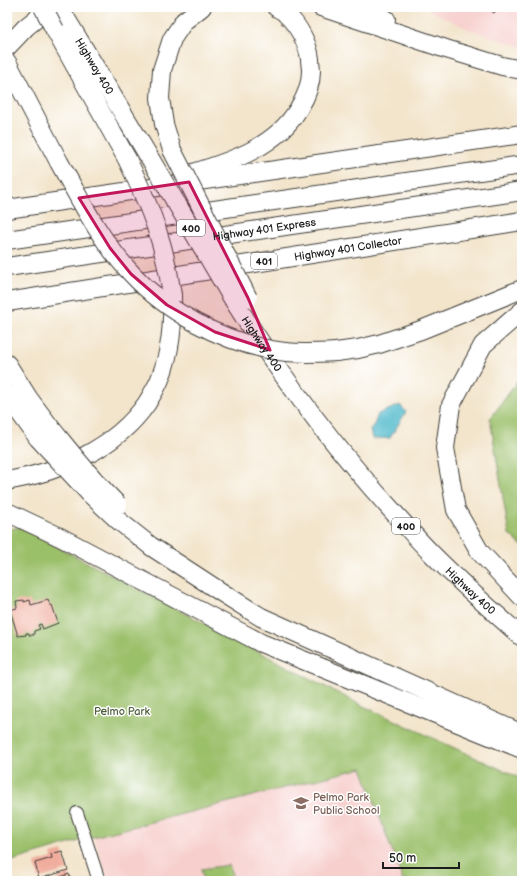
<svg xmlns="http://www.w3.org/2000/svg" width="529" height="888" font-family="'Balsamiq Sans',sans-serif">
<rect width="100%" height="100%" fill="#fff"/>
<filter id="ink" filterUnits="userSpaceOnUse"><feTurbulence type="fractalNoise" baseFrequency=".025" numOctaves="2"/><feDisplacementMap in="SourceGraphic" scale="8" xChannelSelector="R" yChannelSelector="G"/><feConvolveMatrix kernelMatrix="1 2 1 2 8 2 1 2 1" color-interpolation-filters="sRGB"/></filter>
<filter id="wash" filterUnits="userSpaceOnUse"><feTurbulence type="fractalNoise" baseFrequency=".012" numOctaves="4" result="noise"/><feDisplacementMap in="SourceGraphic" scale="16" xChannelSelector="R" yChannelSelector="G"/><feGaussianBlur stdDeviation="0.9" result="paint"/><feColorMatrix in="noise" values="0 0 0 0 0 0 0 0 0 0 0 0 0 0 0 0 0 1.4 0 .05"/><feComposite in="paint" operator="in"/></filter>
<g filter="url(#wash)">
<rect width="100%" height="100%" fill="#f3e5cc"/>
<path fill="#f7d0ce" d="M423 7H522V47L468 29Z
M362 768 403 881H108L94 837Z"/>
<path fill="#9bc06b" stroke="#5c6e44" d="M522 375V546L509 534 490 419Z
M19 527 359 704 522 779V881H403L362 768 89 838 12 861 7 845V625L10 623 7 614V530Z
M229 865 234 881H204L201 869Z"/>
<path fill="#4cb7ca" stroke="#346a73" d="M400 405 406 412 390 438 372 439 370 430 374 425 378 414Z"/>
<g id="blocks">
<path fill="#f0ac9c" d="M486 7H499L494 13Z
M24 600V602L30 600 31 605 48 600 50 605H52L58 623 43 629 41 624 38 625 40 629 34 631V635H29V633H26V635L18 636 10 610 17 608 16 601Z
M62 851 68 870 39 879 35 863 52 858 51 854Z
M69 874 71 881H59L58 878Z"/>
</g>
</g>
<g filter="url(#ink)">
<use href="#blocks" fill-opacity="0" stroke="#3c3a36" stroke-width="1"/>
<g fill="none" stroke-linecap="round" stroke-linejoin="round">
<defs>
<path id="minor" d="M77 813 99 881"/>
<g id="highway">
<path id="s1" d="M59 7 148 155"/>
<path d="M321 7 446 49 502 66 522 70"/>
<path d="M361 7 386 19"/>
<path d="M55 30 127 159"/>
<path d="M7 47 26 27 51 7"/>
<path d="M7 62 59 162"/>
<path d="M172 150 164 124 160 98 162 70 172 39 184 21 202 7"/>
<path d="M193 173C233 161 277 146 299 108 306 97 311 84 311 71 311 67 310 63 310 59 308 43 298 25 286 14 284 11 279 9 276 7"/>
<path d="M7 209 522 134"/>
<path d="M7 240 522 165"/>
<path id="s2" d="M7 267 522 191"/>
<path id="s3" d="M234 301C281 377 336 449 396 515 408 528 419 541 431 553 460 582 491 610 522 637"/>
<path id="s4" d="M7 302 522 221"/>
<path d="M522 311 483 345 451 405 445 448 456 510 480 552 522 597"/>
<path d="M336 352 358 349 379 344 421 330 522 289"/>
<path d="M7 364 29 399 50 427"/>
<path d="M7 395 38 438"/>
<path d="M7 481C60 472 115 449 147 403 151 396 157 387 160 379 171 351 173 325 172 295"/>
<path d="M7 512 60 537 261 643 522 749"/>
<path d="M152 547 221 592 261 617 522 734"/>
</g>
</defs>
<use href="#minor" stroke="#3c3a36" stroke-width="14"/>
<use href="#highway" stroke="#3c3a36" stroke-width="20"/>
<use href="#minor" stroke="#fff" stroke-width="12"/>
<use href="#highway" stroke="#fff" stroke-width="18"/>
<defs>
<path id="highway-bridge" d="M43 7 55 30
M172 150 248 298
M148 155 234 301
M127 159C138 182 149 205 157 230 164 251 169 273 172 295
M59 162C81 201 101 242 132 274 167 312 221 341 272 350 293 354 315 353 336 352
M50 427C72 454 93 481 118 505
M38 438 90 494 119 521 152 547"/>
</defs>
<use href="#highway-bridge" stroke="#3c3a36" stroke-width="20" stroke-linecap="butt"/>
<use href="#highway-bridge" stroke="#fff" stroke-width="18"/>
</g>
</g>
<path fill="#c2185b" fill-opacity="0.2" stroke="#c2185b" stroke-width="3" stroke-linejoin="round" d="M189 182 248 298 270 350 215 332 167 305 131 274 110 248 79 198Z"/>
<defs>
<symbol id="school-bare" viewBox="-9 -9 18 18"><path d="M0-5L7-2L0 1L-7-2ZM-4 1L0 2.5L4 1V4Q0 6-4 4Z" fill="#8d6e63" stroke="#fff" stroke-width="2.5" paint-order="stroke"/></symbol>
</defs>
<g fill-rule="evenodd">
<use href="#school-bare" x="290" y="792" width="22" height="22"/>
</g>
<g text-anchor="middle" stroke-width="3" stroke-linejoin="round" paint-order="stroke">
<g fill="#fff" stroke="#606060" stroke-width="1">
<rect x="177" y="220" width="28" height="16" rx="3"/>
<rect x="251" y="253" width="26" height="16" rx="3"/>
<rect x="392" y="518" width="28" height="16" rx="3"/>
</g>
<g font-size="10" font-weight="bold" fill="#1c1c1c">
<text x="191" y="232">400</text>
<text x="264" y="265">401</text>
<text x="406" y="530">400</text>
</g>
<g font-size="11" fill="#1c1c1c" stroke="#fff">
<text dy="4" stroke="none"><textPath href="#s1" startOffset="69">Highway 400</textPath></text>
<text dy="4" stroke="none"><textPath href="#s2" startOffset="260">Highway 401 Express</textPath></text>
<text dy="4" stroke="none"><textPath href="#s4" startOffset="345">Highway 401 Collector</textPath></text>
<text dy="4" stroke="none"><textPath href="#s3" startOffset="51">Highway 400</textPath></text>
<text dy="4" stroke="none"><textPath href="#s3" startOffset="375">Highway 400</textPath></text>
</g>
<g font-size="11" fill="#4f5e3c" stroke="#fff">
<text x="122" y="715">Pelmo Park</text>
</g>
<g font-size="11" fill="#785e54" stroke="#fff" text-anchor="start">
<text x="313" y="801">Pelmo Park<tspan x="313" dy="13">Public School</tspan></text>
</g>
</g>
<rect width="529" height="888" fill="none" stroke="#fff" stroke-width="24"/>
<path d="M383 862v6h76v-6" fill="none" stroke="#1c1c1c" stroke-width="2"/>
<text x="389" y="862" font-size="12" fill="#1c1c1c" stroke="#ffffff" stroke-width="3" paint-order="stroke">50 m</text>
</svg>
